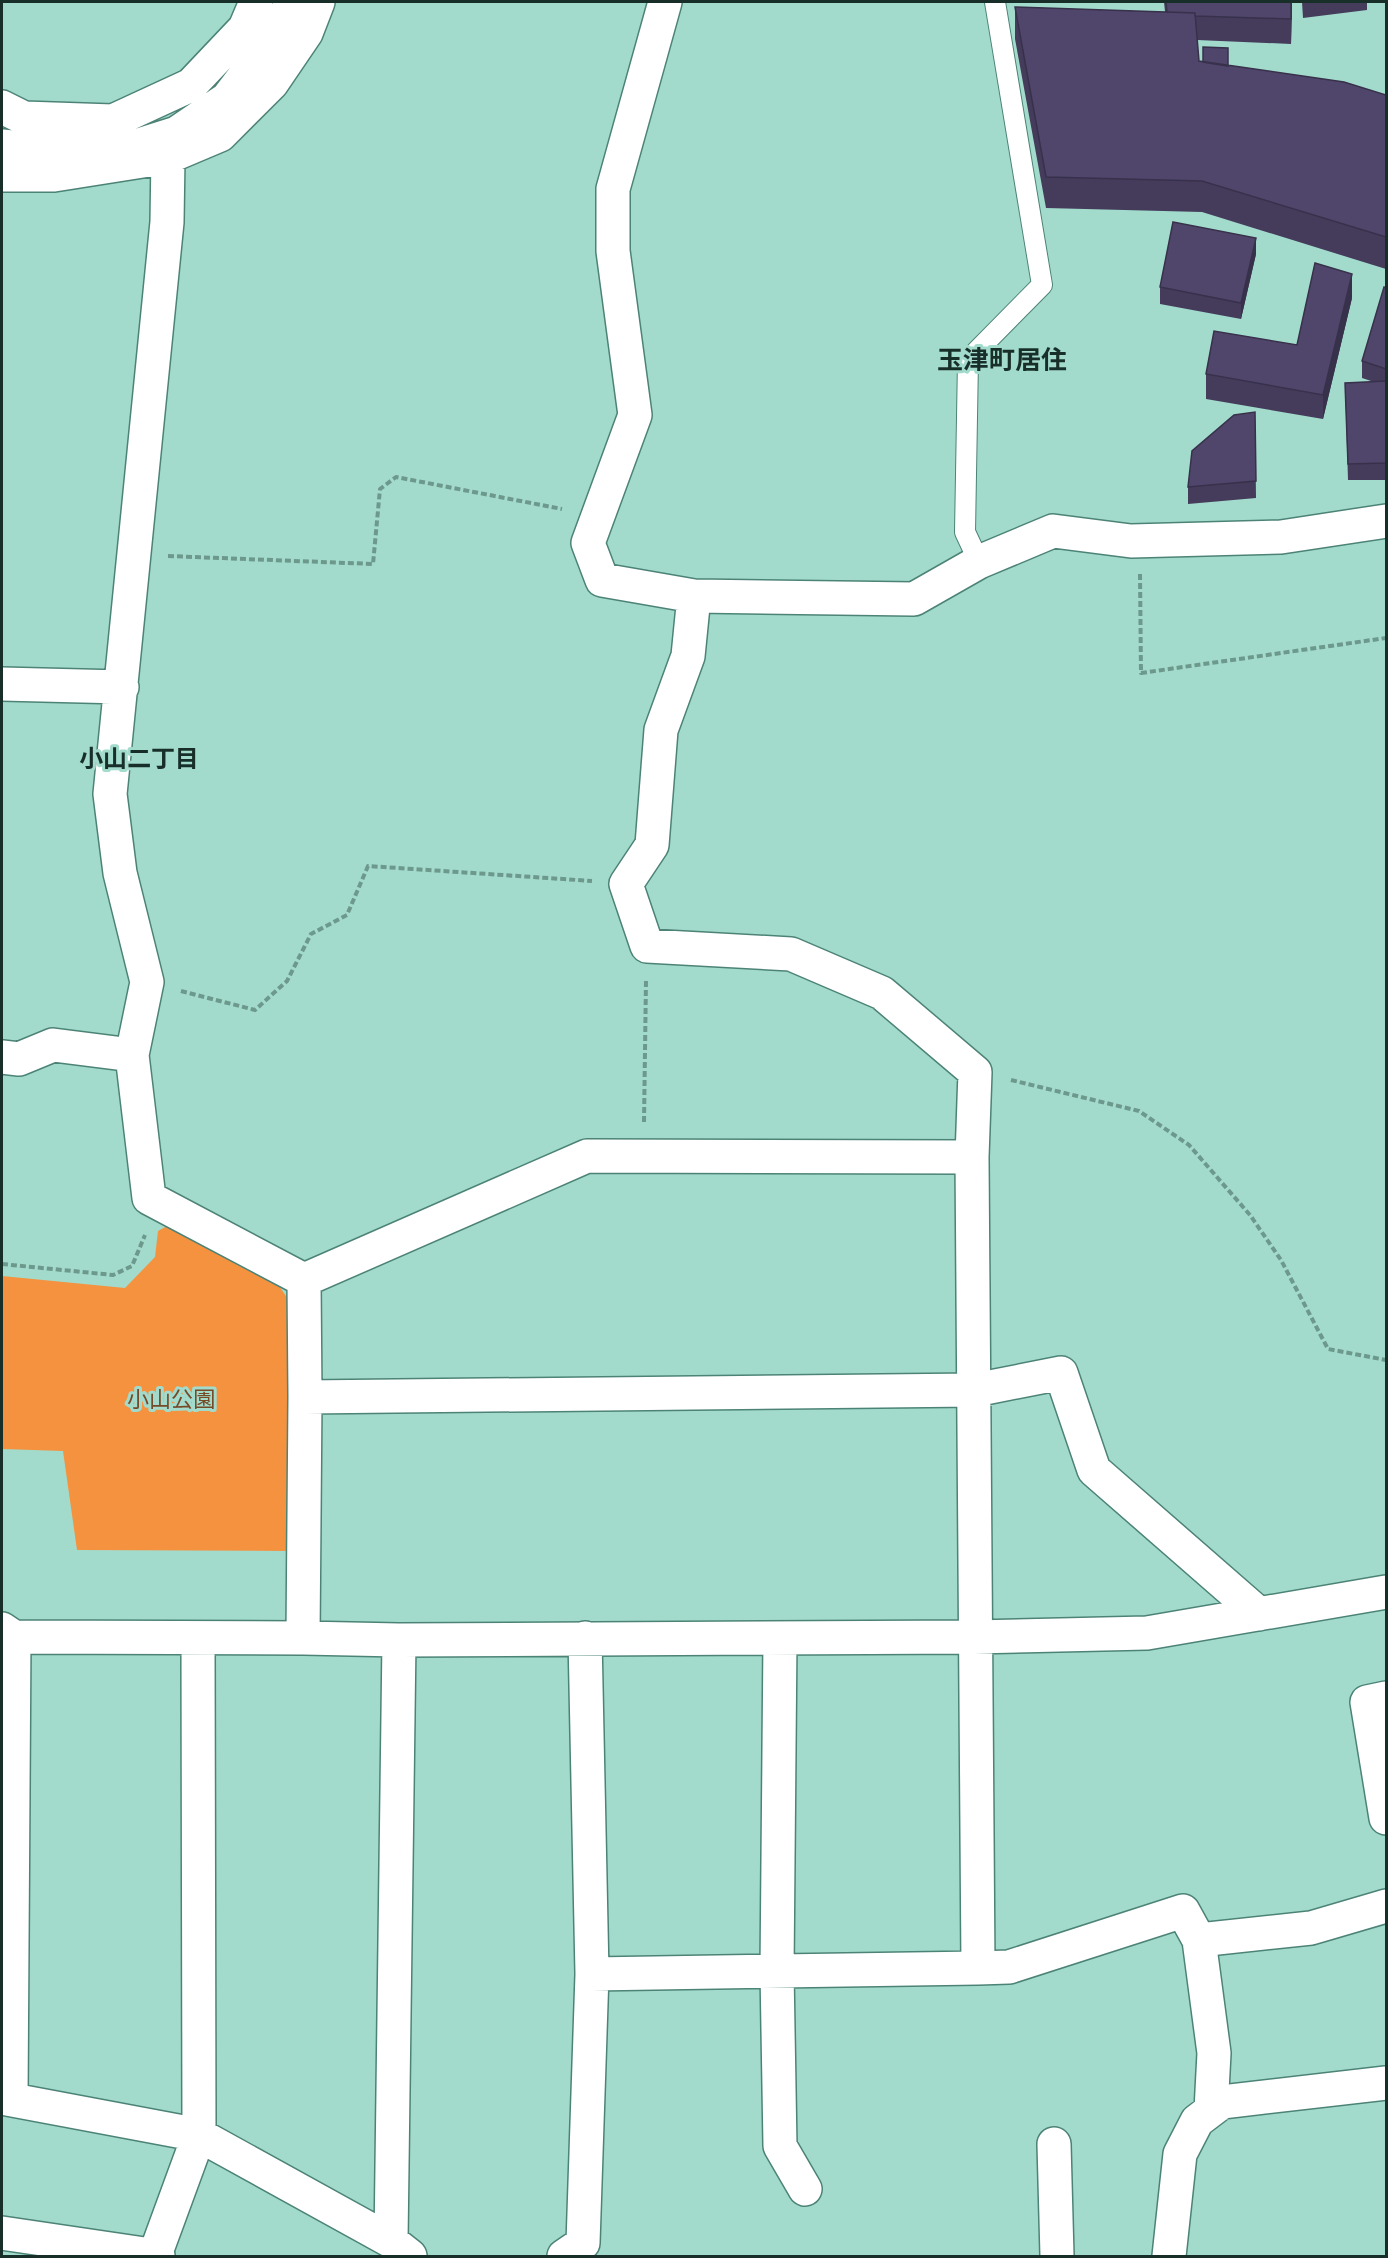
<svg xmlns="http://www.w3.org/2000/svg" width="1388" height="2258" font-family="'Sofia Sans Condensed','Noto Sans JP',sans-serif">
<rect width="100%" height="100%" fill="#a2dbcc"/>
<path fill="#f49240" d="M176 1221 275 1280 288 1299 293 1551 77 1550 63 1451 2 1449V1276L125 1288 155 1257 158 1231Z"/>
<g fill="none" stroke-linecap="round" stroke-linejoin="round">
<defs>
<path id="service" d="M979 562 965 532 968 360 1042 285 995 2"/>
<path id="minor" d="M665 2 613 189V251L635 415 588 543 602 580 694 596 914 599 979 562 1053 531 1131 541 1281 537 1386 521
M168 157 167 222 110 794 120 873 147 982 132 1055 149 1198 304 1280
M2 175H54L168 157 220 135 272 83 306 33 318 2
M694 596 688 656 661 730 652 845 626 884 647 946 791 954 882 993 975 1072 972 1157
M2 684 122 687
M2 1057 19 1059 53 1045 132 1055
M305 1397 975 1390 1061 1373 1094 1470 1259 1614
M2 1629 14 1637 303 1638 399 1640 974 1637 1147 1633 1386 1592
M303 1638 305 1397 304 1280 587 1156 972 1157 978 1968 592 1974
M780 1638 777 1971 780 2146 805 2189
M1386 1698 1367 1702 1386 1818
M1199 1940 1214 2053 1211 2110
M978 1968 1009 1967 1183 1911 1199 1940 1311 1928 1386 1906
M2 2098 199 2135 391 2241 410 2256
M11 2099 14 1637
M1054 2144 1057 2256
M391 2241 399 1640
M155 2255 199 2135 198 1638
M564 2256 583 2243 592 1974 585 1638
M1169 2256 1180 2154 1197 2121 1222 2102 1386 2083"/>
<path id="tertiary" d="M2 2233 158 2256"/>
<path id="motorway" d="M2 107 24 118 113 121 191 85 245 28 256 2
M2 146 57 152H117L177 133 227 99 259 57 293 2"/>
</defs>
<use href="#service" stroke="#4c8376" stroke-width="22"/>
<use href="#minor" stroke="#4c8376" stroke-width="36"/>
<use href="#tertiary" stroke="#4c8376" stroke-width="36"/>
<use href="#motorway" stroke="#4c8376" stroke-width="36"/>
<path stroke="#6d998d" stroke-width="4" stroke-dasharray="6 3" stroke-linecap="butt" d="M168 556 373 564 380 489 396 477 562 509
M1140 574 1141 673 1386 638
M181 991 255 1010 287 981 311 934 347 915 368 866 592 881
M1011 1080 1139 1111 1189 1145 1250 1215 1281 1260 1328 1349 1386 1360
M644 1122 646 980
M2 1264 113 1275 132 1266 145 1235"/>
<use href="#service" stroke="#fff" stroke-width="20"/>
<use href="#minor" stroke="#fff" stroke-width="33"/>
<use href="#tertiary" stroke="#fff" stroke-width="33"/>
<use href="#motorway" stroke="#fff" stroke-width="33"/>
</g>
<path fill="#453c5c" d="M1164 2H1292L1291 44 1197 40 1199 61 1228 66 1386 95V269L1202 212 1046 208 1015 39V7L1165 12Z
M1302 2H1367V10L1303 18Z
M1256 254 1241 319 1160 304V287Z
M1386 288V480H1348L1345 383 1374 382 1362 378V361Z
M1352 298 1323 419 1206 399V374L1297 345Z
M1255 412 1256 498 1188 504V487Z"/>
<path fill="#38314b" d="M1291 2H1292L1291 44Z
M1256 238V254L1241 319V303Z
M1352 274V298L1323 419V395Z"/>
<path fill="#50466b" stroke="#38314b" stroke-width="1.5" d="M1166 2H1291V19L1195 16V13L1167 12Z
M1015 7 1195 13 1199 61 1344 82 1386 95V237L1202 181 1046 177Z
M1203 47 1228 48V66L1203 62Z
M1173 222 1256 238 1241 303 1160 287Z
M1315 263 1352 274 1323 395 1206 374 1214 331 1297 345Z
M1384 287 1386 288V369L1362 361Z
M1386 381V463L1348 464 1345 383Z
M1255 412 1256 481 1188 487 1192 451 1234 415Z"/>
<g text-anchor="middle" stroke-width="6" stroke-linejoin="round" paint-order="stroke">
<g font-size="22" fill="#754a29" stroke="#a2dbcc">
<text x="171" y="1407">小山公園</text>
</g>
<g font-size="24" font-weight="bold" fill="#182f29" stroke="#a2dbcc">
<text x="139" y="767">小山二丁目</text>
</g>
<g font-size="26" font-weight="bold" fill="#182f29" stroke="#a2dbcc">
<text x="1002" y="369">玉津町居住</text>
</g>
</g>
<rect width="1388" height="2258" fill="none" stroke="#182f29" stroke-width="6"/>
</svg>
